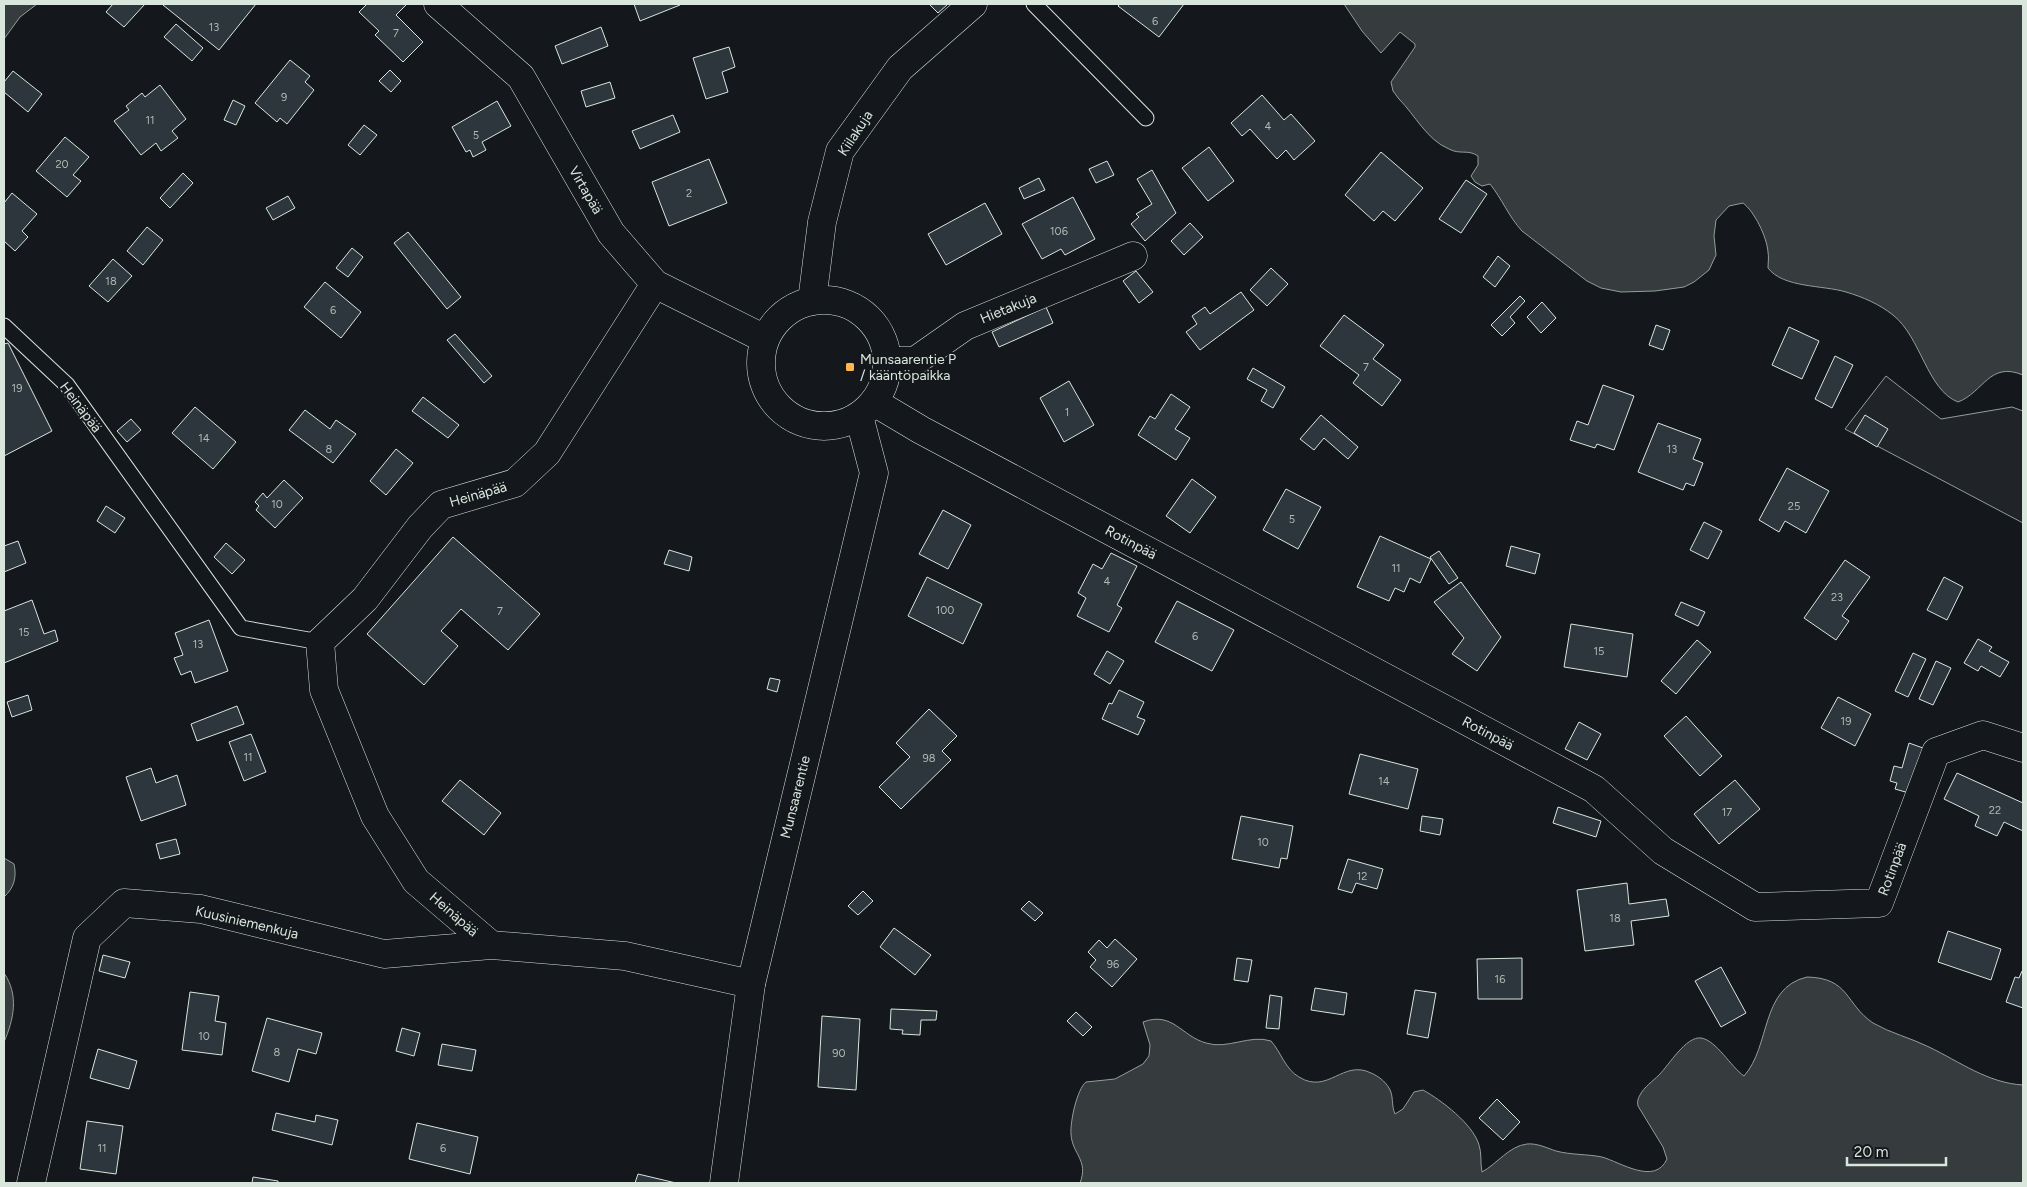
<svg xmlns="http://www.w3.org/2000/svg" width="2027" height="1187" font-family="Figtree,sans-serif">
<rect width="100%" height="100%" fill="#14181c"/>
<path fill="#202428" stroke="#939e99" d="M1886 376 1941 419 2012 407 2023 411V523L1845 429Z"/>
<path fill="#363b3e" stroke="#939e99" d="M4 4H37L20 17 4 39Z
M1344 4H2023V375C1989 361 1984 392 1958 402 1927 390 1921 337 1893 315 1879 304 1863 297 1846 292 1823 285 1783 288 1768 268 1768 263 1769 257 1768 252 1767 237 1754 211 1743 203L1729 206 1716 220 1714 236 1716 255 1709 270 1694 282 1684 287 1655 291 1621 292 1601 288 1587 281 1522 231C1509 217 1502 199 1490 184L1482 186 1475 182 1471 176 1478 165V156C1468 149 1460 155 1449 149 1427 140 1415 115 1399 99L1393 91 1391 82 1415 47V44L1400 32 1381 53 1362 31Z
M4 858 14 864C17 877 14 888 4 897Z
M4 973C19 995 14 1019 4 1042Z
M1807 977C1850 978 1845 1004 1873 1023 1890 1033 1911 1038 1929 1047 1960 1062 1988 1083 2023 1085V1183H1080C1089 1160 1072 1154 1071 1134 1070 1122 1077 1089 1086 1082L1115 1079 1143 1064 1149 1056 1150 1045 1143 1022C1173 1011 1181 1036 1206 1043 1227 1050 1250 1034 1271 1041 1281 1052 1285 1069 1299 1077 1328 1095 1343 1059 1371 1073 1378 1076 1385 1081 1389 1088 1394 1096 1391 1105 1395 1114L1403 1109 1414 1092 1423 1090C1441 1100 1473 1124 1479 1145 1482 1153 1480 1163 1482 1172 1497 1164 1509 1146 1527 1144 1537 1143 1547 1148 1556 1151 1571 1155 1587 1154 1602 1157 1620 1162 1655 1186 1667 1159L1663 1147 1638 1106C1637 1102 1638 1098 1640 1095 1644 1087 1653 1081 1659 1075 1669 1065 1686 1036 1701 1038 1716 1040 1731 1067 1744 1076 1771 1046 1760 988 1807 977Z"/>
<path fill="#2c363c" stroke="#d8e6dc" d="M113 4H145L124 27 106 12Z
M165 4H256L219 50 163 5Z
M367 4H407L396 15 423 42 403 62 375 35 379 31 359 12Z
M634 4H679L680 5 640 21Z
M929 4H948L938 13Z
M1120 4H1184L1159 37 1118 6Z
M176 24 203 48 192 61 164 37Z
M601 27 608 46 562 64 555 46Z
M729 47 735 67 722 72 728 92 706 99 693 58Z
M290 60 310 76 305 82 314 90 287 124 280 118 277 122 255 103Z
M390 70 401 81 391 92 379 81Z
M13 71 42 94 28 112 4 92V82Z
M610 82 615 98 586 107 581 91Z
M160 85 186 119 172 131 178 138 161 151 156 143 141 155 114 121 129 110 126 106 142 93 145 97Z
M1262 95 1284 120 1291 114 1315 141 1294 160 1286 150 1277 159 1250 129 1242 136 1231 123Z
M233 100 245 106 236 125 224 120Z
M497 101 511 126 482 142 486 150 473 157 470 150 466 152 452 127Z
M673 115 680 132 640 149 632 131Z
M364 125 377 135 360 155 348 145Z
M65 137 89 157 73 175 81 181 67 197 36 171Z
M1209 147 1234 181 1208 201 1182 168Z
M1381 152 1423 188 1395 221 1383 211 1374 221 1345 195Z
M709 159 727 203 669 226 652 182Z
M1107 161 1114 175 1096 183 1089 169Z
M1152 170 1176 213 1145 241 1131 224 1139 217 1136 214 1152 204 1137 179Z
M183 173 193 183 170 208 160 198Z
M1039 178 1045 190 1024 199 1019 188Z
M1466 180 1487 194 1461 233 1439 219Z
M12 193 37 214 22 231 28 237 15 251 4 241V203Z
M288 196 295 208 273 220 266 208Z
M1073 197 1095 239 1065 255 1061 249 1042 259 1022 224Z
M985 203 1002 234 946 265 928 234Z
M1190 223 1203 237 1184 255 1171 241Z
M147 227 163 240 143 265 127 251Z
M408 232 461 297 447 309 394 243Z
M352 248 363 257 348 277 336 268Z
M1498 256 1510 266 1495 287 1483 277Z
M113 259 132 276 108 302 89 286Z
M1271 268 1288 284 1267 306 1250 290Z
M1136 271 1153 292 1139 303 1123 281Z
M325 282 361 312 341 338 304 307Z
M1241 292 1254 310 1200 350 1186 332 1197 324 1192 316 1205 307 1210 314Z
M1520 296 1525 301 1510 317 1515 323 1502 336 1491 325Z
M1542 302 1556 318 1541 333 1527 317Z
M1046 307 1053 323 999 347 992 332Z
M1344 315 1384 345 1373 359 1401 380 1382 406 1353 383 1359 375 1320 346Z
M1656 325 1670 330 1663 350 1649 345Z
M1789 327 1819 341 1802 379 1772 365Z
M455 334 492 376 484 383 447 340Z
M8 343 52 431 4 456V344Z
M1835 356 1853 365 1832 408 1815 399Z
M1253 368 1285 387 1273 408 1261 401 1267 390 1247 379Z
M1069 381 1094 425 1064 442 1040 398Z
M1603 385 1634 396 1614 450 1597 444 1595 448 1570 440 1577 421 1588 425Z
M1171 394 1190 407 1175 429 1190 438 1176 460 1138 435 1150 416 1155 419Z
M423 397 459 425 448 438 412 411Z
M195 407 236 442 213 469 172 433Z
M305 410 330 429 336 420 356 434 333 463 289 430Z
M1321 415 1358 447 1348 459 1324 438 1314 450 1300 439Z
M1865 415 1888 429 1877 447 1854 433Z
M131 419 141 430 127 442 117 431Z
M1658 423 1701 439 1693 459 1703 463 1694 486 1686 483 1683 490 1638 472Z
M396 449 413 463 386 495 370 481Z
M1787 468 1829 491 1806 533 1785 521 1779 532 1759 520Z
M1192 479 1216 497 1190 533 1166 516Z
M284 480 303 498 275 528 256 510 259 506 255 502 263 493 267 498Z
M1286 489 1321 507 1298 549 1263 530Z
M106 506 125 518 115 533 97 521Z
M943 510 971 525 948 569 919 554Z
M1704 522 1722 531 1708 559 1690 550Z
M1380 536 1431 559 1420 583 1410 578 1404 592 1395 588 1389 601 1357 587Z
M453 537 540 614 508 650 461 609 441 631 458 646 424 685 367 634Z
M18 541 26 563 4 572V546Z
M226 543 245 560 232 574 214 557Z
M1511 546 1540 554 1535 574 1506 566Z
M669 550 692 557 689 571 664 564Z
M1439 551 1458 578 1449 584 1430 557Z
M1111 553 1137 566 1117 605 1122 608 1109 632 1077 616 1086 598 1078 593 1093 564 1102 569Z
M1845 560 1870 577 1842 616 1849 621 1836 640 1804 618Z
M927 577 982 604 963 644 908 616Z
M1944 577 1963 587 1947 620 1927 610Z
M1461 582 1501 637 1477 671 1452 654 1464 638 1434 602Z
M32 600 44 634 55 630 58 641 4 663V611Z
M1177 601 1234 630 1212 671 1155 642Z
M1681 602 1705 612 1698 626 1675 615Z
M209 620 228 671 195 683 191 671 181 675 174 658 183 655 175 633Z
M1571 624 1633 634 1627 677 1564 667Z
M1978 639 1992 647 1989 651 2009 662 2000 677 1981 666 1978 671 1964 663Z
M1697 640 1711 652 1676 694 1661 681Z
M1107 651 1124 661 1110 684 1094 674Z
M1913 653 1926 659 1908 697 1895 691Z
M1936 661 1951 668 1933 705 1919 699Z
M770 678 780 680 777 692 767 689Z
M1119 690 1144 702 1137 717 1145 720 1138 735 1102 719 1109 703 1112 704Z
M28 695 32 710 12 717 7 702Z
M1838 697 1871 714 1855 746 1821 728Z
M237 706 244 724 197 741 191 724Z
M929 709 957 736 942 751 951 760 901 809 879 787 910 757 896 743Z
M1686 716 1722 756 1700 776 1664 736Z
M1579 722 1601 734 1587 760 1565 749Z
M251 734 266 772 244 781 229 742Z
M1909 743 1923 748 1909 793 1895 789 1897 783 1890 781 1894 766 1902 768Z
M1360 754 1418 769 1408 809 1349 794Z
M151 768 156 783 177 775 186 805 141 821 126 777Z
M1957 773 2023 803V831L2004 822 1997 836 1975 826 1979 816 1944 799Z
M460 780 501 813 484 835 442 801Z
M1735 780 1760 809 1719 844 1694 814Z
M1558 807 1601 821 1596 837 1553 823Z
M1241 816 1293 826 1287 859 1281 858 1279 868 1232 859Z
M1422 816 1443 819 1440 835 1420 831Z
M176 839 180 854 160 859 156 844Z
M1348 859 1383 869 1377 889 1356 883 1352 893 1338 889Z
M1627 883 1629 904 1666 899 1669 916 1631 921 1634 945 1585 951 1577 890Z
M863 891 873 901 858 915 848 906Z
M1029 901 1043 913 1035 921 1021 909Z
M894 928 931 955 915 975 880 947Z
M1948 931 2001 949 1991 980 1938 962Z
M1115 939 1137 959 1112 987 1090 967 1096 960 1088 952 1099 940 1107 948Z
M103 955 130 962 125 978 99 971Z
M1237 958 1252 960 1248 982 1234 980Z
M1522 958V999H1478L1477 959Z
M1721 967 1746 1013 1721 1027 1695 981Z
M2022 971 2023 972V1008L2006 1002 2015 977 2019 978Z
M1315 988 1347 993 1344 1015 1311 1010Z
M1415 990 1436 993 1428 1038 1407 1034Z
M190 992 219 996 215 1021 226 1023 222 1055 182 1050Z
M1270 995 1282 997 1279 1029 1266 1028Z
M891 1009 937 1011 936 1020H921L920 1035 902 1034 903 1030 890 1029Z
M1076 1012 1092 1027 1083 1036 1067 1021Z
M822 1016 860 1019 856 1090 818 1087Z
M267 1018 322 1033 316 1054 298 1049 289 1082 252 1071Z
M402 1028 420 1033 414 1056 396 1051Z
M442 1044 476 1050 472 1071 438 1065Z
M98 1049 137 1061 129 1089 90 1078Z
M1497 1099 1520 1122 1503 1140 1479 1118Z
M276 1113 315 1122 316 1115 338 1120 332 1145 272 1130Z
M87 1121 123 1126 116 1174 80 1169Z
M417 1123 478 1137 470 1174 409 1159Z
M638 1174 676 1183H635Z
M253 1177 278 1181V1183H252Z"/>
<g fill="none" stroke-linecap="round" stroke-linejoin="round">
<defs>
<path id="lane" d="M1034 4 1146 118
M4 326 67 385 241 628 320 642"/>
<path id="street" d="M438 4 521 77 611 233 655 284 765 339
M655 284 547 453 515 483 441 505 420 527 365 599 320 642 324 690 375 816 416 881 491 945 625 956 751 984
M812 301 822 222 840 151 900 68 973 4
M887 361H915L965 326 1133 256
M874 402 921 430 1594 789 1663 851 1755 907 1879 903 1936 752 1983 735 2023 748
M31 1183 87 938 124 903 201 909 384 954 491 945"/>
<path id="secondary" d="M761 363a63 63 0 1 1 126 0a63 63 0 1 1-126 0Z
M724 1183 751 984 874 473 859 416"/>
</defs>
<use href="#lane" stroke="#d8e6dc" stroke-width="17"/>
<use href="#street" stroke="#d8e6dc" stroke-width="29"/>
<use href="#secondary" stroke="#d8e6dc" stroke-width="29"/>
<use href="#lane" stroke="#14181c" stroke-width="15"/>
<use href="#street" stroke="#14181c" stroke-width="28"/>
<use href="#secondary" stroke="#14181c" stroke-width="28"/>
</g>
<rect fill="#ffb74d" stroke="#14181c" stroke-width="2" x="845" y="362" width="10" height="10" rx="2.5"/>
<g text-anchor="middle" stroke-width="4" stroke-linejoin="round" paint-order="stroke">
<g font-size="11" fill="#adbab4">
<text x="1155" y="25">6</text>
<text x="214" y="31">13</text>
<text x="396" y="37">7</text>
<text x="284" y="101">9</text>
<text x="150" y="124">11</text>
<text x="1268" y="130">4</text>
<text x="476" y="139">5</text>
<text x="62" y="168">20</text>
<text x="689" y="197">2</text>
<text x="1059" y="235">106</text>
<text x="111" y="285">18</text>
<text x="333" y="314">6</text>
<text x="1366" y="371">7</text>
<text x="17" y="392">19</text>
<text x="1067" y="416">1</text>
<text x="204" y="442">14</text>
<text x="329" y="453">8</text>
<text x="1672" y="453">13</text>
<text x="277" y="508">10</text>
<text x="1794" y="510">25</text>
<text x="1292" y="523">5</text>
<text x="1396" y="572">11</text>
<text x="1107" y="585">4</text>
<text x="1837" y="601">23</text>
<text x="945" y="614">100</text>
<text x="500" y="615">7</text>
<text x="24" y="636">15</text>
<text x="1195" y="640">6</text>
<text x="198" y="648">13</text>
<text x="1599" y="655">15</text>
<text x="1846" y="725">19</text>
<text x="248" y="761">11</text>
<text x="929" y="762">98</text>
<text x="1384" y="785">14</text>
<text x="1995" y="814">22</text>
<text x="1727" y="816">17</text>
<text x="1263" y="846">10</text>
<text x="1362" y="880">12</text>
<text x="1615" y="922">18</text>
<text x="1113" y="968">96</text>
<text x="1500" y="983">16</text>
<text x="204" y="1040">10</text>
<text x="277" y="1056">8</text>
<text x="839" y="1057">90</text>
<text x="102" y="1152">11</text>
<text x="443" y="1152">6</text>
</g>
<g font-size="14" fill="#d8e6dc" stroke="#14181c">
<text transform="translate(855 133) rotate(-57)" y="5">Kiilakuja</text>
<text transform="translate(586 190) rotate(60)" y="5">Virtapää</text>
<text transform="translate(1008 308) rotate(-22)" y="5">Hietakuja</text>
<text transform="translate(81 407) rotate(53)" y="5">Heinäpää</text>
<text transform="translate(478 494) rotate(-16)" y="5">Heinäpää</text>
<text transform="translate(1131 542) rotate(28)" y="5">Rotinpää</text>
<text transform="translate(1488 733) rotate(28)" y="5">Rotinpää</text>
<text transform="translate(795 797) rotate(-76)" y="5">Munsaarentie</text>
<text transform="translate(1892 869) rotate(-69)" y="5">Rotinpää</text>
<text transform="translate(454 914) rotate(41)" y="5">Heinäpää</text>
<text transform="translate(247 922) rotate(13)" y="5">Kuusiniemenkuja</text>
</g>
<g font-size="14" fill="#d8e6dc" stroke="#14181c" text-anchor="start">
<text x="860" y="364">Munsaarentie P<tspan x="860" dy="16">/ kääntöpaikka</tspan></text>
</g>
</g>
<rect width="2027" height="1187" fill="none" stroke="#d8e6dc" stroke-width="10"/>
<path d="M1847 1157v8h99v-8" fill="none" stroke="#d8e6dc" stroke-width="2.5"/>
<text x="1854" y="1157" font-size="15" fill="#d8e6dc" stroke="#14181c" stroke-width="4" paint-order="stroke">20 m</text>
</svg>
